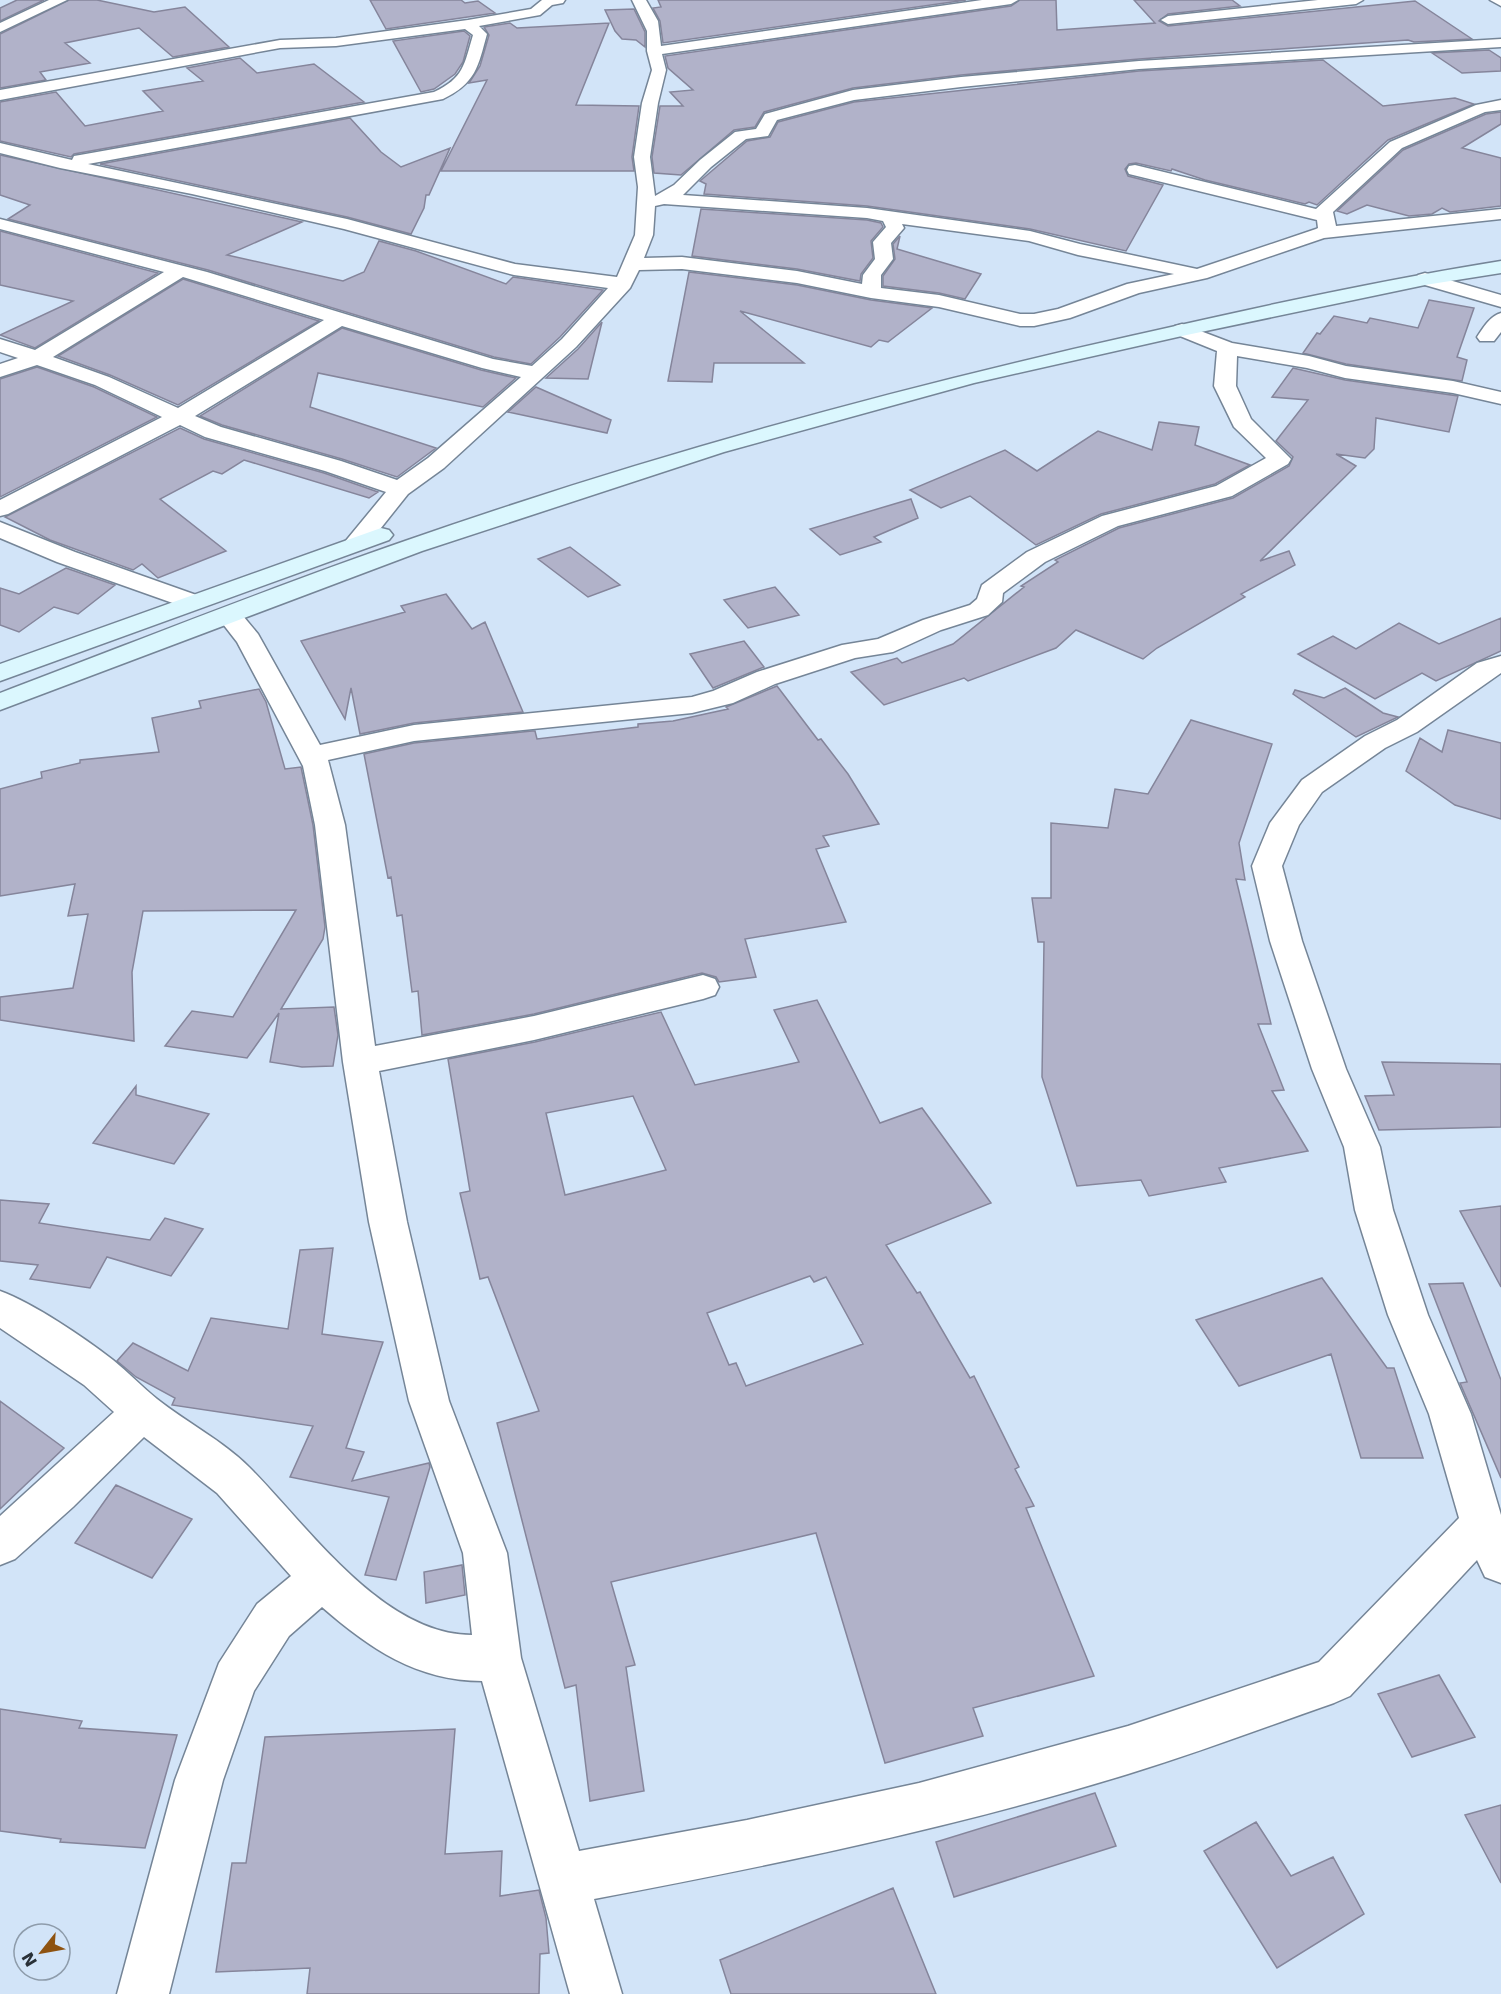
<svg xmlns="http://www.w3.org/2000/svg" width="1501" height="1994" font-family="'DejaVu Sans',sans-serif">
<rect width="100%" height="100%" fill="#d2e4f8"/>
<path fill="#b1b2c9" stroke="#85859b" stroke-width="1.5" fill-rule="evenodd" d="M17 0H44L0 21V8Z
M69 0H97L154 12 185 7 229 47 173 57 139 28 65 43 90 63 40 72 46 80 0 88V34Z
M370 0H461L465 3 478 1 495 13 386 29Z
M658 0H966L663 43 660 21 653 8 661 7Z
M1020 0H1056L1057 30 1155 23 1134 0H1232L1240 6 1168 14 1159 21 1168 26 1415 1 1472 39 1414 42 1408 40 1139 59 961 75 853 88 764 112 755 127 734 130 681 175 654 173 652 157 660 106H683L670 92 693 90 668 68 665 56 1011 6Z
M634 9 645 32V47L636 40 622 39 615 31 605 10Z
M510 23 517 28 609 23 576 105 639 106 632 157 634 171H441L487 80 469 83 480 66 489 35 484 27Z
M464 31 470 36 463 62 455 74 434 89 421 92 393 41Z
M1489 50 1501 58V71L1462 73 1432 53Z
M240 58 257 73 314 64 364 102 74 154 71 157 0 141V102L56 92 85 126 163 111 143 91 203 81 187 68Z
M1323 60 1383 106 1455 98 1474 104 1388 140 1317 205 1309 202 1305 204 1205 180 1172 169 1171 171 1136 163 1129 164 1125 169 1128 176 1163 185 1126 251 1030 229 867 206 704 194 706 184 700 181 747 141 770 137 778 122 854 102 1139 71Z
M1501 112V124L1462 148 1501 158V206L1450 212 1442 208 1432 214 1409 216 1367 205 1347 214 1337 211 1403 150 1486 114Z
M350 118 381 152 401 167 450 148 429 195H426L424 208 411 234 347 217 100 164Z
M0 155 302 222 227 255 343 281 364 272 379 241 416 251 506 284 513 277 603 290 560 337 531 364 494 357 208 270 8 219 30 205 0 195Z
M701 209 867 220 881 223 883 227 871 241 873 258 861 274 860 281 797 269 692 256Z
M0 231 158 273 35 348 0 335 73 301 0 285Z
M900 236 897 249 981 274 965 299 939 293 883 286V276L895 259 893 244Z
M689 272 797 285 871 300 932 308 888 342 879 340 871 347 740 311 804 363H714L712 382 668 381Z
M183 279 319 321 178 405 110 375 58 356Z
M1429 300 1474 308 1457 357 1467 360 1462 381 1346 364 1303 353 1317 333 1320 334 1334 316 1367 323 1370 318 1418 328Z
M602 322 588 379 546 378 578 349Z
M342 328 481 370 516 378 483 407 318 373 310 407 436 448 397 477 342 459 222 425 200 416Z
M37 367 94 387 157 417 0 497V379Z
M1293 368 1345 380 1458 396 1449 432 1376 418 1374 449 1365 458 1336 454 1356 466 1260 561 1289 551 1295 565 1241 594 1245 597 1157 648 1143 659 1076 630 1056 648 968 681 964 678 884 705 851 672 897 658 902 663 953 644 1024 587 1021 586 1058 562 1055 560 1119 528 1233 498 1289 466 1293 457 1276 441 1308 400 1272 397Z
M536 387 611 420 607 433 508 412Z
M1159 422 1199 427 1195 445 1250 465 1215 484 1101 514 1036 545 970 496 941 508 910 490 1005 450 1037 471 1098 431 1152 450Z
M180 428 204 439 324 473 378 492 369 498 244 460 222 474 213 471 160 499 226 551 158 578 142 564 133 570 50 540 5 517Z
M911 499 918 518 874 537 881 542 840 555 810 529Z
M570 547 620 585 588 597 538 559Z
M66 568 115 585 78 614 54 607 19 632 0 625V588L19 594Z
M775 587 799 615 748 628 724 600Z
M446 594 472 629 485 622 523 712 414 723 360 734 351 688 345 719 301 641 405 612 401 606Z
M1501 618V651L1436 681 1422 673 1375 699 1298 654 1333 636 1356 649 1399 623 1439 644Z
M744 641 764 667 713 688 690 654Z
M777 686 818 740 821 739 848 774 879 824 823 836 829 846 816 849 846 922 745 939 756 977 719 982 716 977 702 973 534 1014 422 1035 418 991 412 992 402 915 397 916 391 877 388 878 364 754 414 743 532 731H535L537 739 638 727V724L673 721 728 709 726 707Z
M1345 688 1383 713 1398 717 1356 737 1293 694 1295 690 1324 698Z
M259 689 266 702 285 769 301 767 313 825 325 927 323 939 281 1009 334 1007 338 1035 333 1066 302 1067 270 1062 279 1013 247 1058 165 1046 192 1011 233 1017 296 910 143 911 132 972 134 1041 0 1020V997L73 988 88 914 68 916 75 884 0 896V789L42 778 41 772 80 763V760L159 752 152 718 201 708 199 701Z
M1191 720 1272 744 1239 843 1245 880 1236 879 1271 1024H1258L1284 1090 1272 1091 1308 1151 1219 1168 1226 1182 1149 1196 1141 1180 1077 1186 1042 1077 1044 942H1038L1032 898H1051V823L1108 828 1115 789 1148 794Z
M1448 730 1501 743V819L1455 805 1406 771 1420 738 1442 752Z
M817 1000 880 1123 922 1108 991 1203 886 1245 917 1293 920 1292 970 1378 974 1376 1019 1467 1015 1469 1034 1506 1026 1508 1094 1676 973 1708 983 1736 885 1763 816 1533 611 1582 635 1665 626 1667 644 1791 590 1801 576 1685 565 1688 497 1423 539 1411 488 1277 480 1279 460 1193 470 1191 448 1059 535 1042 661 1012 695 1085 799 1062 774 1010ZM633 1096 666 1170 565 1195 546 1113ZM810 1276 814 1282 826 1277 863 1344 746 1386 736 1363 729 1365 707 1313Z
M1382 1062 1501 1064V1127L1379 1130 1365 1096 1394 1095Z
M136 1086V1095L209 1114 174 1164 93 1143Z
M0 1200 49 1204 39 1223 150 1240 165 1218 203 1229 171 1276 107 1257 90 1288 30 1279 38 1265 0 1261Z
M1501 1206V1287L1460 1211Z
M333 1248 322 1334 383 1342 346 1448 364 1452 352 1481 429 1463 430 1467 396 1580 365 1575 389 1497 290 1477 313 1426 172 1405 175 1398 136 1377 117 1361 133 1343 188 1371 211 1318 288 1329 300 1250Z
M1322 1278 1387 1368H1394L1423 1458H1361L1331 1354 1239 1386 1196 1320Z
M1463 1283 1501 1380V1478L1460 1383 1467 1382 1429 1284Z
M0 1401 64 1448 0 1509Z
M116 1485 192 1519 152 1578 75 1543Z
M462 1565 465 1595 426 1603 424 1572Z
M1439 1675 1475 1737 1412 1757 1378 1694Z
M0 1709 82 1721 79 1728 177 1735 145 1848 60 1842 61 1839 0 1831Z
M455 1729 445 1854 502 1851 500 1896 539 1890 546 1918 549 1953 540 1954 539 1994H307L310 1968 216 1972 232 1863H246L265 1737Z
M1095 1793 1116 1846 954 1897 936 1842Z
M1501 1805V1883L1465 1815Z
M1256 1822 1291 1876 1333 1857 1364 1914 1277 1968 1204 1851Z
M893 1888 936 1994H731L720 1960Z"/>
<g fill="none" stroke-linecap="round" stroke-linejoin="round">
<defs>
<path id="street" d="M49 0H67L0 32V23Z
M542 0H565L563 3 552 5 540 15 479 26 487 34C478 67 476 83 443 99L88 164 347 219 515 264 617 277 635 235 638 187 634 157 642 103 652 70 647 51V31L632 0H646L658 21 661 46 982 0H1018L1011 4 662 54 666 70 658 103 650 157 655 196 674 185 700 160 735 132 756 129 765 114 853 90 961 77 1139 61 1501 39V47L1139 69 961 87 854 100 777 120 768 136 746 139 711 167 683 195 867 208 1030 231 1080 244 1197 269 1316 229 1318 228 1317 220 1129 174 1127 170 1129 166 1135 165 1316 209 1390 142 1476 105 1501 100V110L1485 112 1402 148 1333 212 1336 226 1501 209V219L1324 238 1207 278 1139 293 1070 318 1034 326H1020L939 307 871 298 797 283 682 269 639 270 630 288 576 347 444 468 408 494 365 548 356 550 347 548 344 543 386 492 325 471 205 437 180 425 8 514 0 516V500L162 417 95 385 37 365 0 377V364L18 358 0 352V339L35 350 164 272 0 229V219L207 272 493 359 532 366 562 339 608 288 514 275 344 229 192 194 60 168 0 153V143L72 160 74 156 80 155 434 92C464 78 464 65 473 35L465 29 336 46 280 48 0 100V90L280 40 336 38 468 20 531 9ZM664 204 867 218 883 221 886 227 873 242 875 259 863 275 862 284 797 271 682 257 644 258 653 235 655 206ZM902 224 1029 241 1078 255 1174 274 1127 284 1058 309 1034 314H1020L939 295 881 288V275L893 259 891 243 904 228ZM183 277 324 320 178 408 109 377 53 357ZM342 326 482 368 521 377 428 458 397 480 341 461 221 427 195 416Z
M1318 0H1363L1356 4 1168 24 1161 20 1168 16Z
M1490 0H1501V6Z
M1425 273 1501 295V307L1418 283 1416 279 1418 275Z
M1501 313V332L1494 341H1480L1477 337C1483 328 1490 316 1501 313Z
M1182 324 1232 343 1309 356 1346 366 1453 381 1501 392V404L1453 393 1345 378 1307 368 1237 356 1236 386 1251 419 1291 459 1288 464 1232 496 1118 526 1045 562 1003 593 1002 602 988 615 941 630 893 652 855 658 775 684 733 703 692 713 414 741 328 760 345 825 375 1046 534 1016 703 975 715 979 719 987 715 995 703 999 534 1040 379 1071 407 1222 449 1401 507 1553 521 1658 579 1851 747 1820 919 1783 1128 1726 1319 1662 1459 1518 1429 1414 1388 1315 1355 1210 1344 1147 1312 1069 1270 941 1252 866 1270 823 1302 780 1365 736 1397 720 1477 663 1501 656V673L1417 732 1385 748 1322 792 1299 825 1282 866 1302 941 1346 1069 1380 1147 1393 1210 1428 1315 1471 1414 1501 1515V1583L1485 1577 1477 1560 1350 1696 1334 1703C1265 1727 1197 1753 1128 1774 953 1828 773 1865 594 1899L622 1994H570L482 1681C417 1681 369 1648 322 1607L289 1636 254 1691 223 1780 169 1994H117L175 1780 219 1663 257 1604 291 1576 217 1493 144 1437 73 1507 15 1559 0 1565V1516L114 1412 84 1385 0 1328V1291C33 1303 85 1338 113 1360 128 1372 142 1387 157 1399 186 1422 223 1441 249 1467 307 1525 382 1635 472 1635L463 1553 409 1401 369 1222 343 1062 315 825 303 766 237 642 216 615 220 610 229 607 238 610 258 634 320 745 414 725 692 697 713 691 757 672 842 645 878 639 923 620 970 605 977 599 982 585 1027 552 1102 516 1216 486 1266 458 1234 427 1214 386 1217 351 1175 334 1172 330 1175 326Z
M0 522 75 552 202 597 206 602 202 607 193 610 184 607 57 562 0 538Z"/>
<path id="secondary" d="M1501 261V273L1425 285 1182 336 974 383 724 452 422 551 0 710V693C135 642 269 588 405 541 643 458 885 391 1131 336 1254 308 1377 281 1501 261Z
M381 528 389 530 393 535 389 540 0 681V664Z"/>
</defs>
<use href="#street" stroke="#758597" stroke-width="3"/>
<use href="#secondary" stroke="#758597" stroke-width="3"/>
<use href="#street" fill="#fff" fill-rule="evenodd"/>
<use href="#secondary" fill="#dbf7fe" fill-rule="evenodd"/>
</g>
<g transform="translate(42 1952) rotate(239)"><circle r="28" fill="#d2e4f8" stroke="#8e9cab" stroke-width="1.5"/>
<path d="M0-4.5L10 22L0 15L-10 22Z" fill="#8e5311"/>
<text y="-9" font-size="16" font-weight="bold" text-anchor="middle" fill="#293037">N</text>
</g>
</svg>
